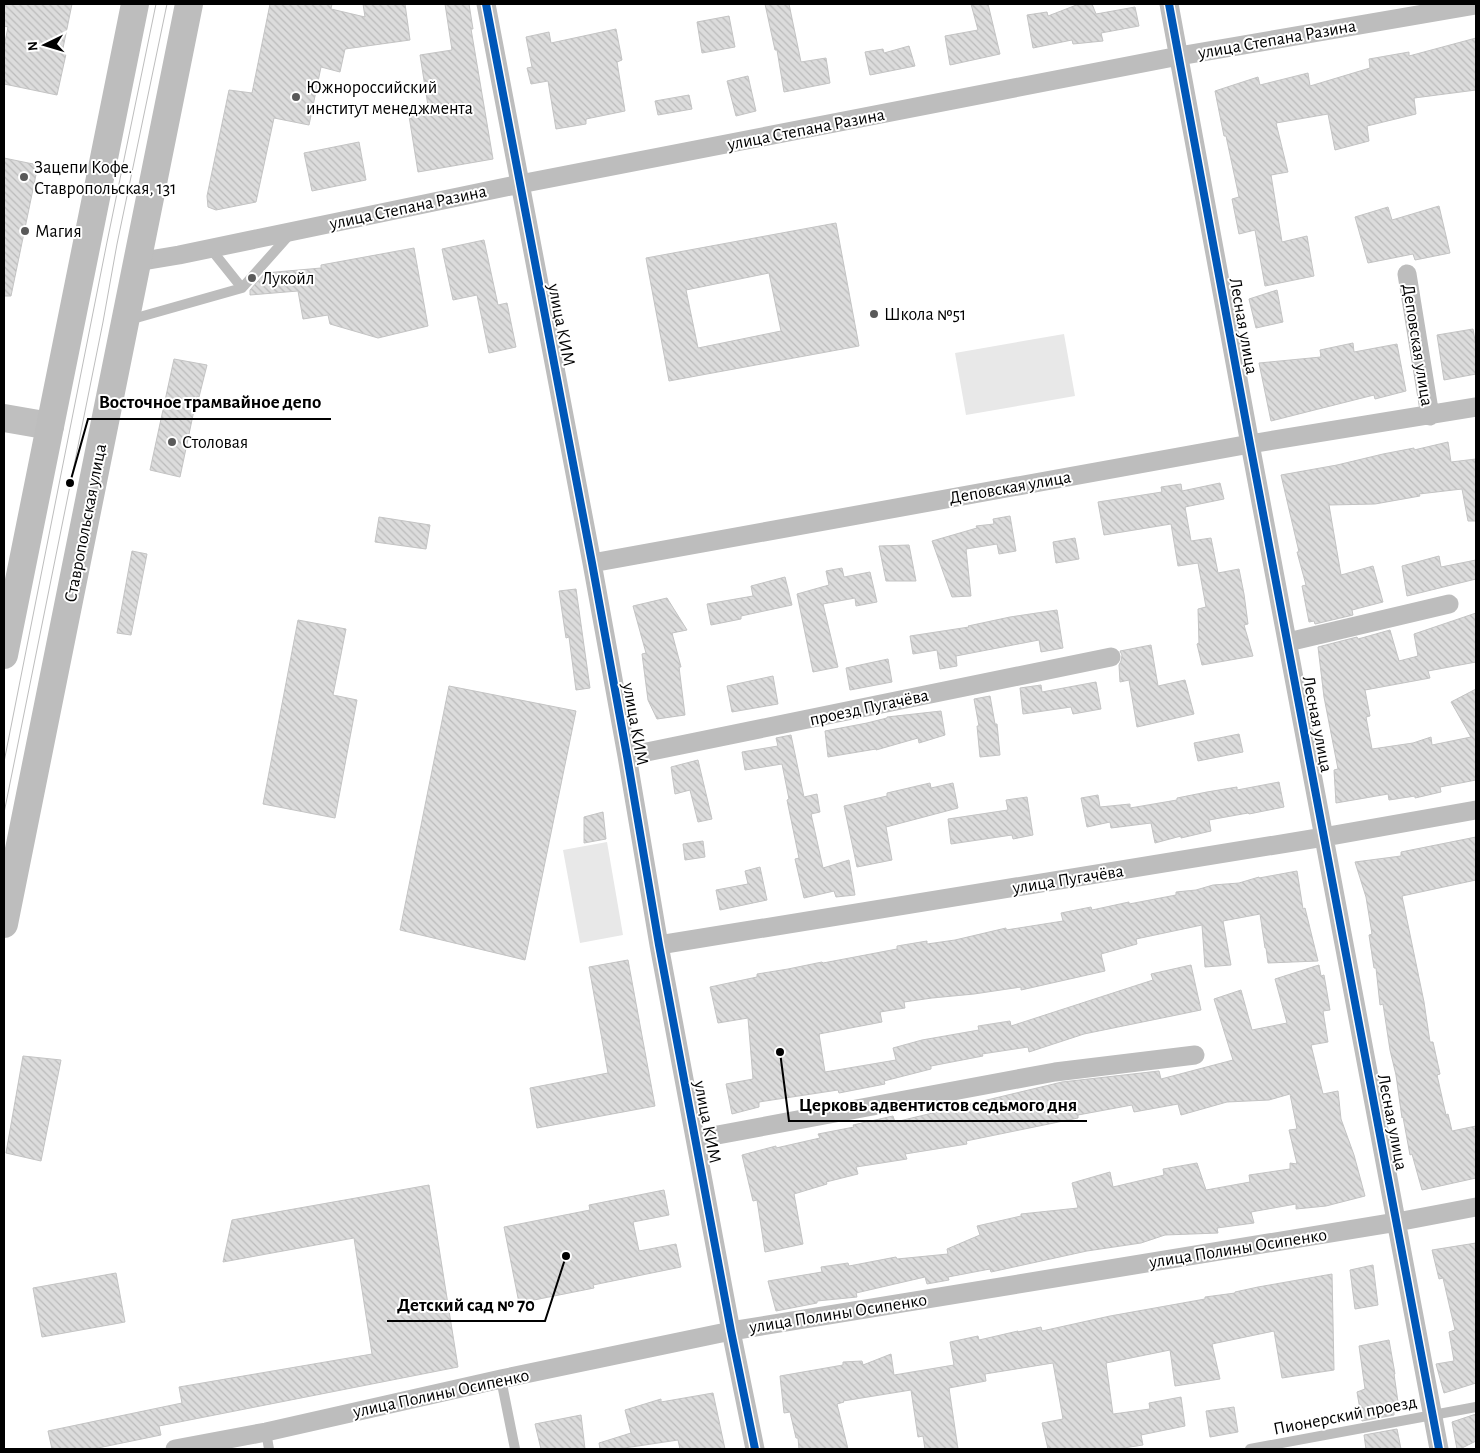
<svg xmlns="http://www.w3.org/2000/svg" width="1480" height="1453" font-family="'Alegreya Sans',sans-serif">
<defs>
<pattern id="building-back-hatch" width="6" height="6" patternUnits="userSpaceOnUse" patternTransform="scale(1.25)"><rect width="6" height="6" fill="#dcdcdc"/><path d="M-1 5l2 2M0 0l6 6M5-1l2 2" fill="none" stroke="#bbb"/></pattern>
</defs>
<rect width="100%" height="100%" fill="#fff"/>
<path fill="#e8e8e8" d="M1064 334 1075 396 966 415 955 353Z
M607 842 623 935 580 943 563 850Z"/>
<path fill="url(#building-back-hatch)" stroke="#c4c4c4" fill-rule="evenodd" d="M4 4H72L62 53 66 54 57 95 4 84V47L8 27 4 26Z
M270 4H332L331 9 365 17 363 4H405L410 40 345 49 340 72 321 67 309 125 274 118 256 202 216 210 208 207 207 196 229 90 252 93Z
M445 4H469L473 29H471L493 159 418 172 409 116 429 112 420 55 452 50Z
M765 4H789L801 62 826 58 830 83 784 92 777 50H775Z
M971 4H988L1000 54 950 65 945 36 978 30Z
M1079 4H1092L1096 14 1135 7 1139 26 1101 33 1103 41 1073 44 1072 40 1033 48 1027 15 1047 12 1048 16Z
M729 16 735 47 702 53 697 22Z
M616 29 622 60 617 62 625 111 586 119V124L556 129 548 81 531 84 527 68 532 67 526 37 549 32 551 43Z
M1476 38V90L1414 98 1416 114 1367 126 1369 141 1335 150 1328 114 1276 123 1288 172 1271 175 1282 242 1307 236 1314 276 1265 286 1255 230 1239 234 1232 199 1239 197 1226 136H1224L1215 91 1258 77 1260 85 1308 73 1310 86 1370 68 1369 59 1409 52V56Z
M909 46 915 66 870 75 865 52 883 49 884 53Z
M748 76 756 111 736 116 727 81Z
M689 95 692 109 658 115 655 101Z
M359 142 366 180 312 191 304 153Z
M4 158 38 165 11 296H4Z
M1439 206 1450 253 1415 260 1413 254 1368 263 1355 217 1388 207 1392 220Z
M836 223 859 346 669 381 646 258ZM769 273 781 331 698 348 686 290Z
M484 240 498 305 507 303 516 347 489 353 477 295 453 300 442 249Z
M414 248 428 326 378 338 330 324 328 315 303 319 298 291 250 295V290L265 273 321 268V265Z
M1277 290 1283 322 1256 328 1249 299Z
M1473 329 1476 346V374L1444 380 1437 335Z
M1353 343 1354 352 1397 344 1406 391 1375 399 1374 395 1271 421 1259 363 1321 357 1320 350Z
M174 359 207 365 199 397 197 396 180 477 150 470Z
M1448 442 1451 462 1476 459V521H1468L1462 489 1419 494 1420 496 1375 504 1329 505 1341 575 1373 566 1383 602 1352 610 1353 615 1315 624 1314 621 1309 622 1302 586 1306 585 1297 552H1299L1281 475 1337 465 1383 454 1414 448V450Z
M1220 483 1224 499 1185 507 1191 541 1211 538 1218 573 1239 569 1244 594 1248 624 1244 625 1253 656 1202 665 1197 644 1199 643 1198 609 1206 607 1198 563 1178 566 1171 524 1104 535 1098 502 1162 492 1161 487 1181 484 1182 491Z
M1010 516 1016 551 999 554 997 544 966 549 971 596 952 597 932 541 977 528 976 526 994 524 993 519Z
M379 517 430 525 426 549 375 542Z
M1075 538 1079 559 1056 563 1053 542Z
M909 545 916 581H886L879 546Z
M132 551 147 554 131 635 117 633Z
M1439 556 1441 567 1476 560V579L1407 596 1402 566Z
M842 568 844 577 870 572 877 602 856 606 855 598 823 604 838 667 813 672 797 594 829 585 826 571Z
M785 577 792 605 741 616V619L711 625 707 604 753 596 751 586Z
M576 589 590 688 576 690 569 637 566 638 559 591Z
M667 598 687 630 672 633 681 667H679L685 715 657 719 648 700 642 654 646 653 633 606Z
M1057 610 1063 648 1041 652 1039 640 956 656 957 666 940 669 937 650 913 654 910 636 969 627 968 626 1010 617Z
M1476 613V662L1428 671 1430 678 1365 690 1370 716 1366 717 1372 749 1413 743 1431 737 1432 745 1471 737 1451 702 1476 689V780L1440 787 1441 792 1415 798V796L1389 800 1388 794 1336 803 1334 770 1338 769 1324 697 1318 647 1357 637 1358 639 1390 630 1399 661 1418 656 1414 634Z
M298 620 346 629 333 695 357 700 335 818 263 804Z
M1151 645 1158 686 1185 680 1194 714 1137 727 1129 680 1120 682 1119 665 1121 661 1122 655 1120 651Z
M888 659 892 682 850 690 846 668Z
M773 676 778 704 732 712 727 686Z
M1096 682 1101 709 1073 714 1071 707 1023 714 1020 688 1041 685 1042 692Z
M449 686 576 711 525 960 400 930Z
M990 696 995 724H997L1000 755 980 757 977 726H979L974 699Z
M941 711 945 735 919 743 918 738 876 750V749L828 757 825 731 867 723 887 718V717Z
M1239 734 1243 752 1198 761 1194 743Z
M791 735 804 797 817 794 820 812 811 814 823 868 849 860 855 895 836 897 834 891 804 898 795 859 799 858 787 800 789 799 782 764 745 770 742 752 778 746 776 738Z
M698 760 712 819 698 822 690 790 675 794 671 767Z
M1279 782 1284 807 1249 814 1248 813 1209 820 1211 831 1181 838V836L1155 843 1151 823 1111 828 1110 822 1087 827 1081 798 1098 795 1100 807 1130 804V808L1177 800V798L1207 792 1237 787V790Z
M930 783 931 788 953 783 958 808 886 827 892 860 857 867 844 806 887 796V793Z
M1027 797 1033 835 1013 839 1012 835 951 844 948 819 1008 810 1006 800Z
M603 812 606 839 584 843V817Z
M1476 837V880L1402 896 1424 1002 1430 1042H1433L1440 1074 1437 1075 1446 1115 1448 1114 1452 1131 1476 1126V1178L1422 1190 1412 1154 1410 1155 1403 1117 1402 1118 1396 1075 1390 1050 1383 1004 1380 1005 1376 968H1374L1369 935 1372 934 1366 897 1355 862 1401 856V852Z
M703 841 705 857 685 860 683 844Z
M760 867 767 900 720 910 716 890 748 884 745 871Z
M1297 871 1303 909 1305 908 1318 961 1268 963 1266 948H1265L1260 914 1223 921 1231 965 1205 967 1202 925 1136 939 1137 944 1101 954 1105 971 1021 990V987L974 994 932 998 904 1002 905 1008 880 1012 882 1022 819 1034 825 1072 896 1060 893 1048 922 1040 979 1030 978 1026 1010 1021 1011 1026 1153 980 1151 974 1191 965 1201 1010 1084 1034 1029 1052 1028 1047 982 1054 983 1056 931 1066V1069L884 1081 885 1084 839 1093 838 1090 759 1102V1107L732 1114 726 1084 753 1079 748 1018 718 1023 710 987 757 977V974L788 969 822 962 823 963 897 949V946L927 941V944L955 940 1006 928V930L1063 921 1061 913 1091 907 1092 910 1129 902V904L1176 895V892L1196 890 1213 885 1239 883 1259 877V878Z
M628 960 655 1106 537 1128 530 1088 608 1073 589 967Z
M1319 965 1321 976 1324 975 1330 1010 1323 1011 1328 1042 1311 1045 1323 1094 1338 1091 1341 1119 1354 1155 1365 1196 1326 1206 1296 1209V1204L1251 1212 1254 1223 1217 1228 1218 1233 1165 1235 1141 1243 1087 1251 991 1272 990 1269 948 1277 949 1280 927 1284 925 1277 856 1293 857 1297 817 1301V1303L776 1311 768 1281 822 1272 821 1267 848 1263 849 1266 896 1257 897 1259 948 1254 947 1249 980 1235 977 1226 1021 1216V1214L1078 1208 1072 1183 1110 1172 1113 1187 1164 1175 1163 1169 1197 1163 1206 1190 1250 1182 1249 1175 1290 1169V1163L1297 1164 1289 1130 1297 1129 1290 1094 1269 1100 1227 1102 1181 1115 1178 1104 1134 1112 1132 1105 1078 1115V1118L966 1141 967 1144 905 1154 907 1159 856 1167 858 1174 826 1182 827 1184 794 1194 803 1244 765 1252 757 1200 753 1201 742 1155 776 1146V1148L820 1138 818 1134 854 1127 853 1125 893 1116 895 1122 1062 1082 1159 1071 1161 1079 1233 1060 1214 999 1241 990 1252 1030 1287 1023 1275 979Z
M23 1056 61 1060 41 1161 6 1153Z
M429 1185 458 1367 159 1426 161 1435 93 1449H52L48 1431 182 1403 179 1387 372 1354 354 1238 223 1262 232 1220Z
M664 1190 669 1215 633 1222 639 1251 676 1244 681 1267 593 1285 594 1288 519 1303 504 1227 590 1210 589 1205Z
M1476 1243V1383L1444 1393 1436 1364 1454 1361 1449 1332 1455 1330 1443 1278 1439 1279 1432 1250Z
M1373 1265 1378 1305 1355 1309 1350 1270Z
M116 1273 125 1322 42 1337 33 1288Z
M1332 1274 1334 1370 1282 1378 1274 1331 1212 1344 1220 1379 1175 1386 1170 1350 1106 1363 1113 1414 1150 1409 1149 1403 1181 1397 1185 1426 1141 1435 1143 1445 1117 1449H1048L1042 1423 1063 1419 1053 1363 985 1374 986 1381 949 1388 958 1449H925L923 1436 918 1437 911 1390 843 1401 844 1402 837 1404 848 1449H799L798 1438H796L790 1412 784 1413 780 1376 843 1365V1362L862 1361 863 1365 891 1354 894 1375 954 1365 950 1342 978 1336 979 1340 1018 1331V1332L1041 1327 1042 1331 1110 1316 1205 1299V1297L1235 1293V1292L1258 1287Z
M1389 1340 1395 1374H1394L1399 1409 1394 1411V1415L1362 1421 1357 1392 1365 1389 1359 1346Z
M713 1393 725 1449H680L678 1440 618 1449H600L599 1443 631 1433 625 1410 661 1399V1402Z
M1234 1407 1238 1432 1210 1437 1206 1411Z
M1476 1414V1441L1460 1449H1457L1452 1422Z
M581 1415 585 1449H541L535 1424Z
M1397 1429 1401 1449H1366L1364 1435Z"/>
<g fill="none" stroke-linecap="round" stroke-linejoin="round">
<path stroke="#bdbdbd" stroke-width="10" d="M210 248 242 288
M129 320 242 288 291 233
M501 1379 515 1449
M266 1432 269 1449
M1250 1449 1476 1407"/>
<path stroke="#bdbdbd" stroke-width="19" d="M486 4 592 563 627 756 659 945 731 1331 755 1449
M1169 4 1250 444 1439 1449
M137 262 179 255 520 184 1179 56 1476 5
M1407 274 1430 416
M592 563 1250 444 1476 407
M1288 642 1449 604
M627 756 1111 657
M659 945 1324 837 1476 810
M696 1139 1055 1072 1195 1055
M175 1449 266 1432 501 1379 731 1331 1397 1222 1476 1207"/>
<path stroke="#bfbfbf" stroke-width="28" d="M4 418 50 426"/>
<path stroke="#bdbdbd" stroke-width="28" d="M4 655 135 4
M4 924 189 4"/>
<path stroke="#bdbdbd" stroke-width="1" d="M4 762 107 242 156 4
M4 813 103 322 117 244 167 4"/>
<defs>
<path id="cycleway" d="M486 4 592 563 627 756 659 945 731 1331 755 1449
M1169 4 1250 444 1439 1449"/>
</defs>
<use href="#cycleway" stroke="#fff" stroke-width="11"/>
<use href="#cycleway" stroke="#0057b8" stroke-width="8"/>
</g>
<g fill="#595959" stroke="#fff" stroke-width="2">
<circle cx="296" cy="97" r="5"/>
<circle cx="24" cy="177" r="5"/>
<circle cx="25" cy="231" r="5"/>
<circle cx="252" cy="278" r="5"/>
<circle cx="874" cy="314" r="5"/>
<circle cx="172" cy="442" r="5"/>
</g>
<g text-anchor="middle" stroke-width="4" stroke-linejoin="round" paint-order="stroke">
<g font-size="18" fill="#000" stroke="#fff">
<text transform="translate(1277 39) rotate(-10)" y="6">улица Степана Разина</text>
<text transform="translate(806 129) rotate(-11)" y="6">улица Степана Разина</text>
<text transform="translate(408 207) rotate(-12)" y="6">улица Степана Разина</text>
<text transform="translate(562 325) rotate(79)" y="6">улица КИМ</text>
<text transform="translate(1244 326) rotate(80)" y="6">Лесная улица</text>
<text transform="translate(1418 345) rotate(81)" y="6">Деповская улица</text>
<text transform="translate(1010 487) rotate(-10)" y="6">Деповская улица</text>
<text transform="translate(85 523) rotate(-79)" y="6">Ставропольская улица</text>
<text transform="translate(869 707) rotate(-12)" y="6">проезд Пугачёва</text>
<text transform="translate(636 724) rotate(80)" y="6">улица КИМ</text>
<text transform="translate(1318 724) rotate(79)" y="6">Лесная улица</text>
<text transform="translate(1068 879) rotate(-9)" y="6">улица Пугачёва</text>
<text transform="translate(708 1122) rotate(79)" y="6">улица КИМ</text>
<text transform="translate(1393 1122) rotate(79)" y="6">Лесная улица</text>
<text transform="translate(1238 1248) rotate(-9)" y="6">улица Полины Осипенко</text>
<text transform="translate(838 1313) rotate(-9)" y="6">улица Полины Осипенко</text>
<text transform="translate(441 1393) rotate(-12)" y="6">улица Полины Осипенко</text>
<text transform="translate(1345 1415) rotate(-11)" y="6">Пионерский проезд</text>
</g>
<g font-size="18" fill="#000" stroke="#fff" text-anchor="start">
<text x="306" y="93">Южнороссийский<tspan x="306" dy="21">институт менеджмента</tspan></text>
<text x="34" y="173">Зацепи Кофе.<tspan x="34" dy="21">Ставропольская, 131</tspan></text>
<text x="35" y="237">Магия</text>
<text x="262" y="284">Лукойл</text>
<text x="884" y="320">Школа №51</text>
<text x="182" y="448">Столовая</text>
</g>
</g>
<path fill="none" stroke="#000" stroke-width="2" d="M70 483L88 419H331M780 1052L789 1121H1087M566 1256L545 1321H387"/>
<g fill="#000" stroke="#fff" stroke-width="2">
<circle cx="70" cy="483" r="5"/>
<circle cx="780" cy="1052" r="5"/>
<circle cx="566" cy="1256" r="5"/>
</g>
<g font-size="19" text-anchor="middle" font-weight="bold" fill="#000" stroke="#fff" stroke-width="4" stroke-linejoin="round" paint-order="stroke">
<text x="210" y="408">Восточное трамвайное депо</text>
<text x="938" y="1111">Церковь адвентистов седьмого дня</text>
<text x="466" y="1311">Детский сад № 70</text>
</g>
<rect width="1480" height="1453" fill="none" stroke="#000000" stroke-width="10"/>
<g transform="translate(45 45) rotate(265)" stroke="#ffffff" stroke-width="4" paint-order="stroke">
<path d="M0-4L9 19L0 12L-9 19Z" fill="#000000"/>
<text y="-8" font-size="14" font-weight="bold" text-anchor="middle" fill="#000000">N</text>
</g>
</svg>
